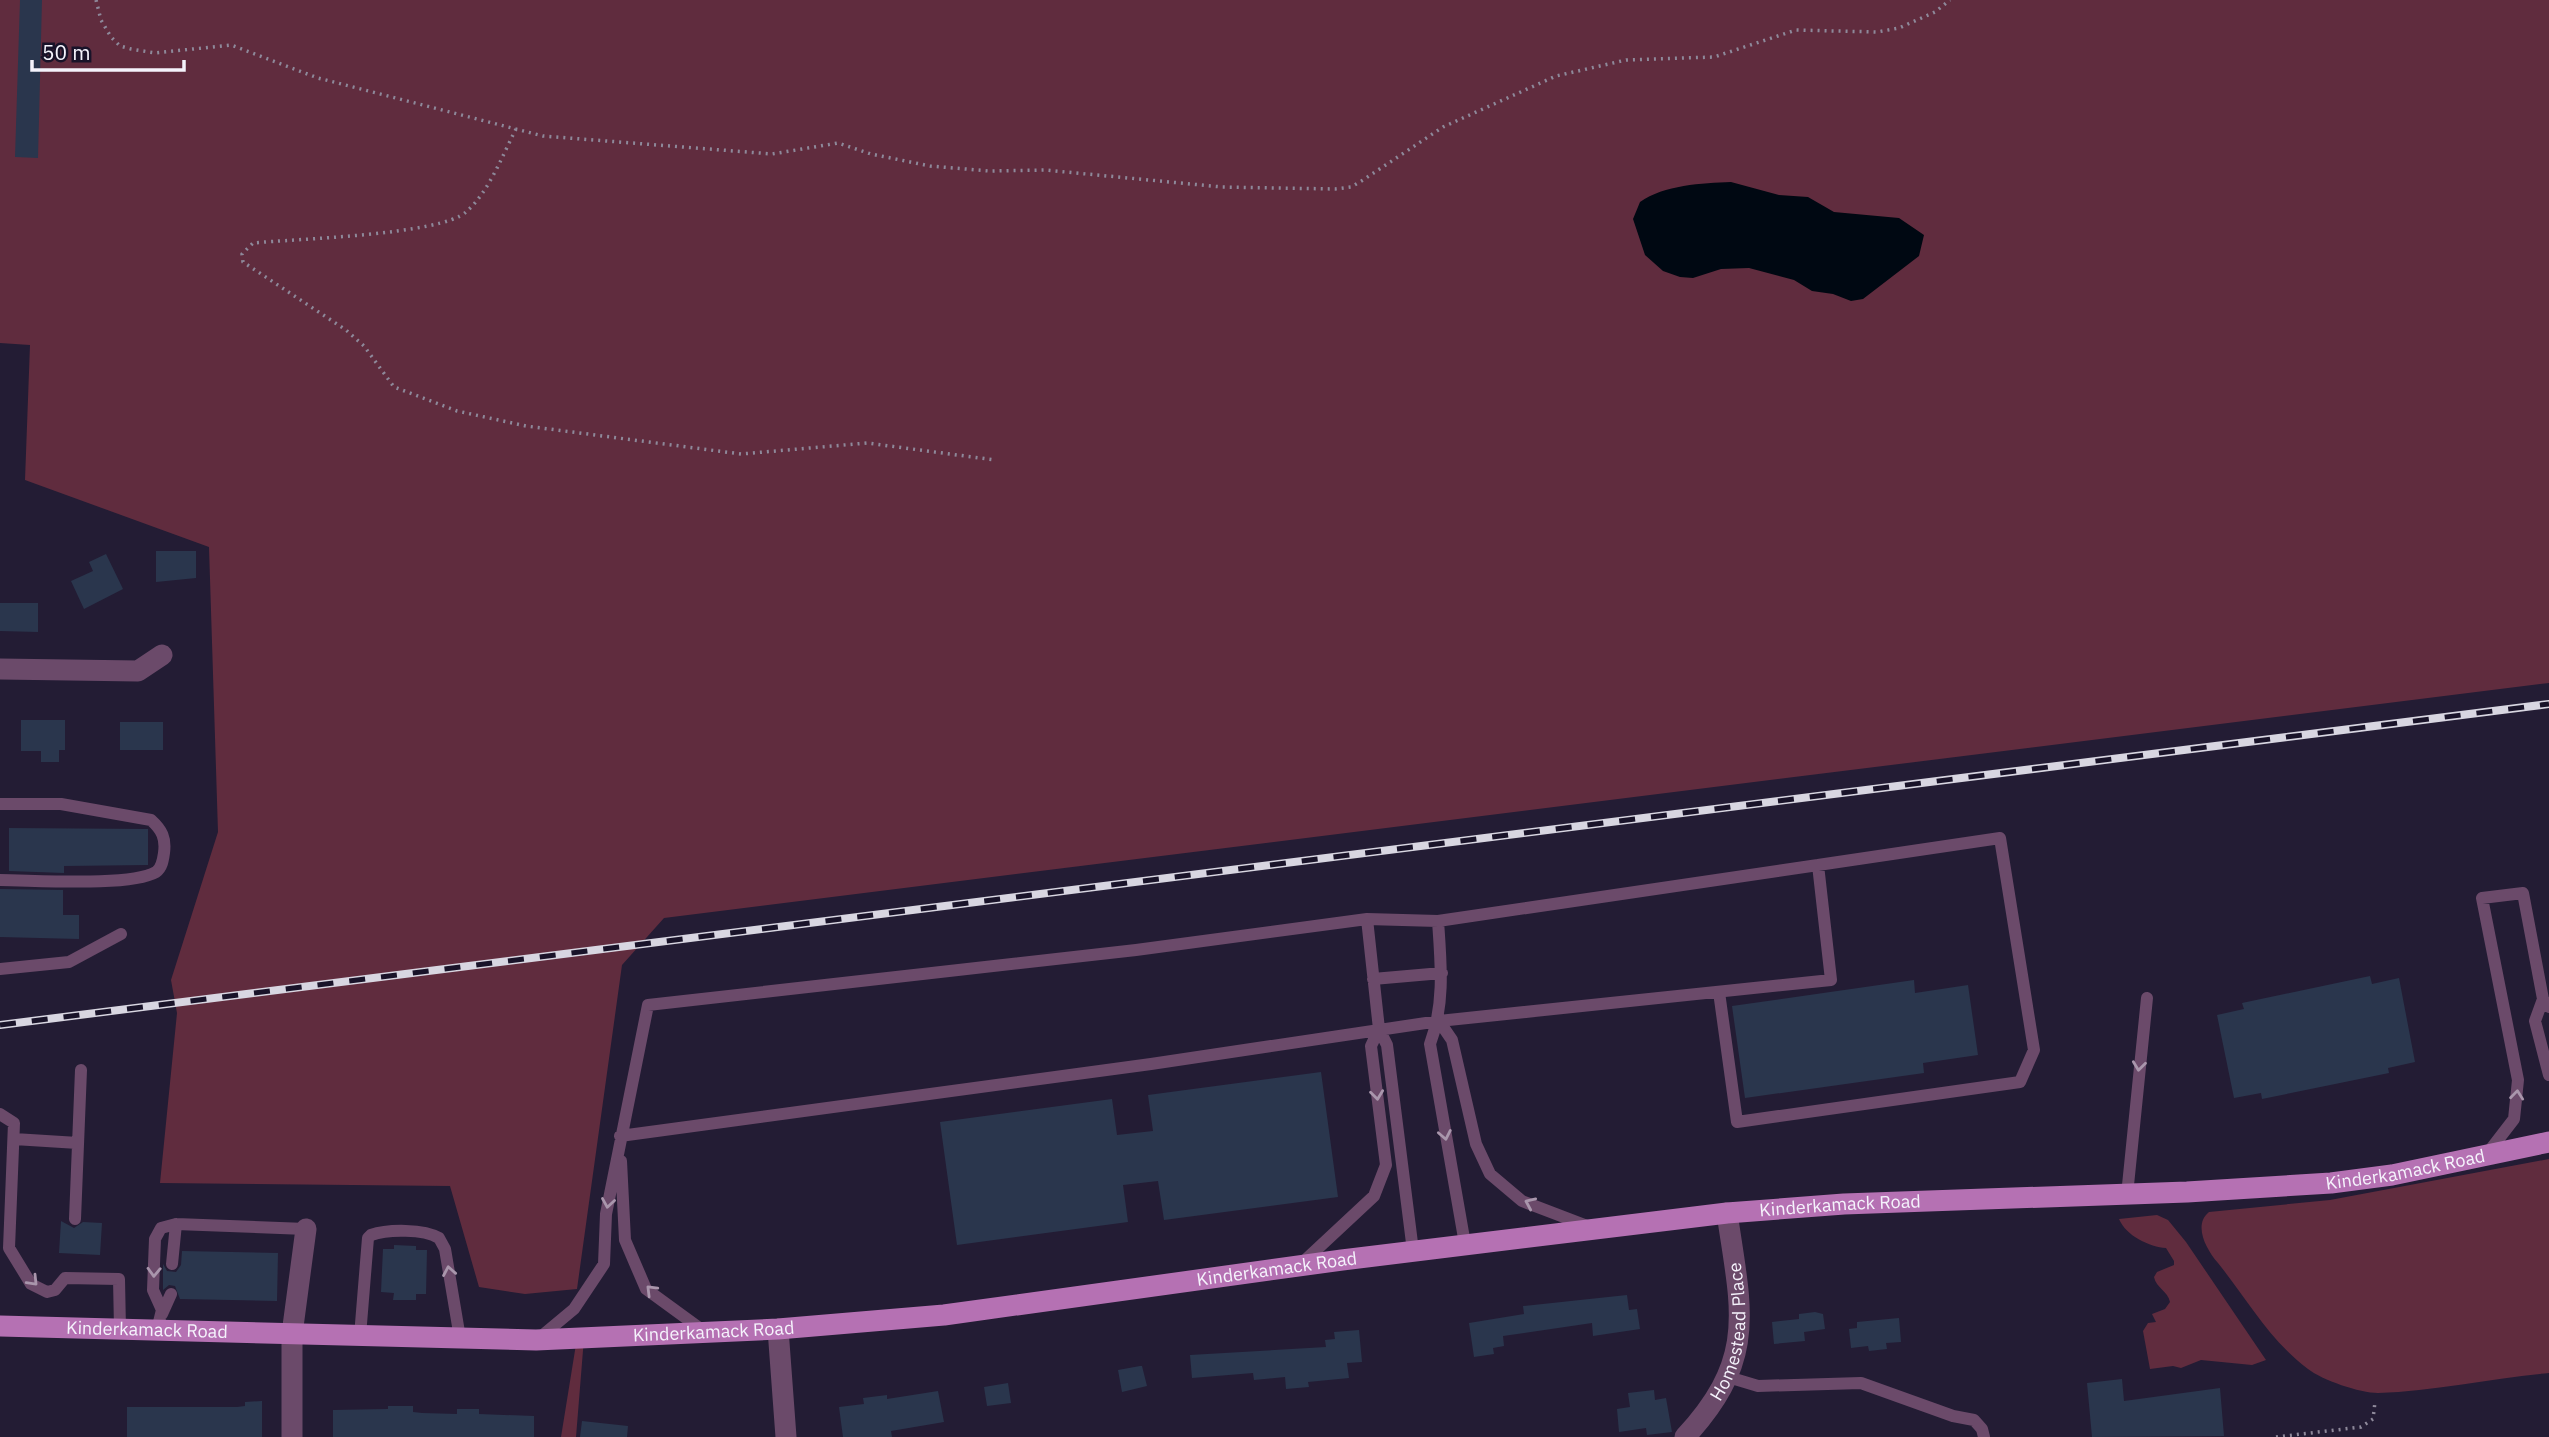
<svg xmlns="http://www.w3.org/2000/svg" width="2549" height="1437" font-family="'IBM Plex Sans',sans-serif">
<rect width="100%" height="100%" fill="#231c34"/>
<path fill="#602c3e" d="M0 0H2549V683L664 918 622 965 577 1289 525 1294 479 1287 450 1186 160 1183 177 1013 171 980 218 832 209 547 25 480 30 345 0 343Z
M2549 1159V1373C2493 1378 2435 1391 2378 1393 2360 1393 2322 1380 2308 1369 2270 1341 2247 1299 2218 1263 2206 1249 2193 1225 2209 1212L2330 1200Z
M2157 1215 2168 1220 2186 1242 2266 1360 2252 1365 2201 1360 2181 1368 2173 1366 2150 1369 2143 1331 2148 1323 2156 1322 2152 1314 2165 1309 2170 1302C2168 1291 2156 1288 2154 1277L2157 1272 2174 1265V1261L2166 1248C2150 1247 2126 1236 2119 1219Z
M577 1338H584L576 1437H561Z"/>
<path fill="#000812" d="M1731 182 1779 195 1808 197 1834 212 1899 218 1924 235 1919 256 1863 299 1851 301 1833 294 1812 291 1794 280 1749 268 1721 269 1693 278 1680 277 1663 271 1645 255 1633 219 1640 202C1664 185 1702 183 1731 182Z"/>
<path fill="#2a364d" d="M20 0H42L38 158 15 157Z
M156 551H196V578L156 582Z
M106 554 123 589 84 609 71 581 93 571 89 562Z
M0 603H38V632L0 631Z
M21 720H65V750H59V762H41V751H21Z
M120 722H163V750H120Z
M9 828 148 829V865L64 866V873L9 871Z
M0 889 63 890V915H79V939L0 937Z
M2370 976 2372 984 2399 978 2415 1062 2388 1068 2389 1073 2262 1099 2261 1093 2234 1098 2217 1015 2244 1009 2242 1003Z
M1914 980 1915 993 1968 985 1978 1055 1923 1063 1924 1073 1745 1098 1732 1006Z
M1321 1072 1338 1197 1164 1220 1158 1181 1123 1185 1128 1222 957 1245 940 1122 1112 1099 1117 1135 1153 1131 1148 1095Z
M61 1221 74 1228 83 1222 102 1223 100 1255 59 1253Z
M394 1245 416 1246V1250H427L426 1294H416V1300H393L394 1293 381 1292 383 1249H394Z
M182 1251 278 1253 277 1301 180 1299 175 1286 169 1285 163 1290V1264L167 1271 176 1272 181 1265Z
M1627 1295 1629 1310 1637 1309 1640 1329 1593 1336 1592 1323 1503 1336 1504 1346 1493 1348 1494 1354 1474 1357 1469 1323 1524 1314 1523 1306Z
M1815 1312 1823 1314 1825 1329 1804 1332 1805 1341 1774 1344 1772 1322 1799 1319V1314Z
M1899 1318 1901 1342 1886 1343 1887 1349 1869 1351 1868 1346 1851 1348 1849 1329 1857 1328V1322Z
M1359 1330 1362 1362 1347 1363 1349 1378 1308 1382 1309 1387 1286 1389 1285 1377 1254 1380 1253 1373 1192 1378 1190 1355 1326 1347 1325 1340 1335 1339 1334 1332Z
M1140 1366H1142L1147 1386 1122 1392 1118 1370Z
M2122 1379 2124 1401 2220 1388 2224 1436 2092 1437 2087 1383Z
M1008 1383 1011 1403 987 1406 984 1387Z
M1654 1390 1655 1400 1666 1398 1672 1432 1647 1435 1646 1428 1619 1432 1617 1409 1630 1407 1628 1393Z
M938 1391 944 1422 891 1431 892 1437H843L839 1407 864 1404 863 1398 887 1395V1399Z
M262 1401V1437H127V1407H237L245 1406V1402Z
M388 1406H413V1412L422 1413 457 1414V1409H479V1414L534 1416V1437H333V1410L388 1409Z
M582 1421 628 1426 627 1437H580Z"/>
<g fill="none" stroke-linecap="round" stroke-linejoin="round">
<path stroke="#8e899a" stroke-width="3.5" stroke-dasharray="2 5" stroke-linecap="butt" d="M96 0 101 20 111 37 120 46 131 49 155 53 231 45 318 78 543 136 772 154 838 143 871 154 930 166 989 171 1045 170 1222 187 1335 189 1351 187 1363 180 1443 127 1556 76 1626 60 1714 57 1796 30 1877 32 1899 28 1935 12 1950 0
M516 129C502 156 489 192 466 212 441 235 293 239 253 243L242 254 243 262 346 330 364 346 394 387 457 411 526 426 741 454 867 443 995 460
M2276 1437 2361 1427 2373 1419 2375 1402"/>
<path stroke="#6b4a6a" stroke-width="12" d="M0 804H61L151 820C162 830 166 838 164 853 163 860 162 868 156 872 130 887 34 880 0 880
M1367 919 1438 921
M0 969 69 962 121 934
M1373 979 1442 973
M2543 999 2535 1021 2549 1075
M1439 1021 1452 1040 1476 1144 1490 1174 1522 1201 1590 1227
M0 1114 14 1123 9 1248 31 1284 47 1292 55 1290 65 1278 119 1279 120 1329
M620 1136 1151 1064 1439 1021 1831 980 1818 865 2000 838 2034 1050 2020 1082 1737 1122 1719 992
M14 1139 78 1143
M2487 1154 2514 1119 2518 1080 2482 898 2523 893 2543 999 2549 1007
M621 1161 625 1240 646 1289 705 1332
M2127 1195 2147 998
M75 1219 81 1070
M1465 1244 1430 1044C1445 1004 1441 964 1438 921L1818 865
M172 1264 176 1224
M1300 1265 1374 1196 1386 1165 1371 1046 1379 1029
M162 1314 171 1294
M157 1330 162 1310 153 1290 155 1239 161 1228 176 1224 306 1229
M360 1336 368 1238 371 1235C388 1229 424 1229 439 1238L445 1249 460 1338
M538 1339 574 1309 604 1264 606 1214 648 1005 1136 950 1367 919 1379 1029 1387 1045 1413 1251
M1728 1377 1758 1386 1861 1383 1953 1416 1974 1420 1982 1429 1984 1437"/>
<g stroke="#6b4a6a" stroke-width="21">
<path d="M0 669 138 671 162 655"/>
<path d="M778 1329 786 1437"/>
<path d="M292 1437V1334L306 1229"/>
<path id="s1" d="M1685 1437C1758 1358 1741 1310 1727 1213"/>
</g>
<path stroke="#b571b3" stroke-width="21" id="s2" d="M0 1326 536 1340 778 1329 944 1315 1342 1260 1727 1213 1844 1204 2187 1192 2331 1183 2392 1175 2549 1142"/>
<defs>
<path id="rail" d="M0 1025 2549 704"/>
</defs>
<use href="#rail" stroke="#d8d6e1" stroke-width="8"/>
<use href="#rail" stroke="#191329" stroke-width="5" stroke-dasharray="16" stroke-linecap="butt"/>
</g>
<defs><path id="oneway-chevron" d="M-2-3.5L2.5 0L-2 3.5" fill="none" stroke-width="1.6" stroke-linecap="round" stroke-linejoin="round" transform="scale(1.75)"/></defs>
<g stroke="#a996ac">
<use href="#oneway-chevron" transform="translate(2139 1066) rotate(97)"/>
<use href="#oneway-chevron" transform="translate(1377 1095) rotate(83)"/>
<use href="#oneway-chevron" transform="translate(2517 1095) rotate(-84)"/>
<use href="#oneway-chevron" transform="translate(1445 1135) rotate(79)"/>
<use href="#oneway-chevron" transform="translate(608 1203) rotate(99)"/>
<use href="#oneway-chevron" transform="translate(1530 1203) rotate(-156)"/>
<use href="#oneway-chevron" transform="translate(449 1271) rotate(-100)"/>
<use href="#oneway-chevron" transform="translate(154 1272) rotate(92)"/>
<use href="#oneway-chevron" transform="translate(33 1281) rotate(46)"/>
<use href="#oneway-chevron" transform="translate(651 1290) rotate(-135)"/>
</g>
<g text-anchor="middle" stroke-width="7" stroke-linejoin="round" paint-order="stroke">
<g font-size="18" fill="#f5f3fc" stroke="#191329">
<text dy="6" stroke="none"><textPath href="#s2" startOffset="2415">Kinderkamack Road</textPath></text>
<text dy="6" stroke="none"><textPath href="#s2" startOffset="1848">Kinderkamack Road</textPath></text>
<text dy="6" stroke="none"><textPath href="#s2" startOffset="1281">Kinderkamack Road</textPath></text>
<text dy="6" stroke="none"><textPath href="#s2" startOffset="147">Kinderkamack Road</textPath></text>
<text dy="6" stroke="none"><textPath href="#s1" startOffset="119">Homestead Place</textPath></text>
<text dy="6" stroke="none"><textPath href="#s2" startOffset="714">Kinderkamack Road</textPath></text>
</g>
</g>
<path d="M32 60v10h152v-10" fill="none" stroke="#f5f3fc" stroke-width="3.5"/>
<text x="42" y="60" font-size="21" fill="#f5f3fc" stroke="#191329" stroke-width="5" paint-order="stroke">50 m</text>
</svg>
